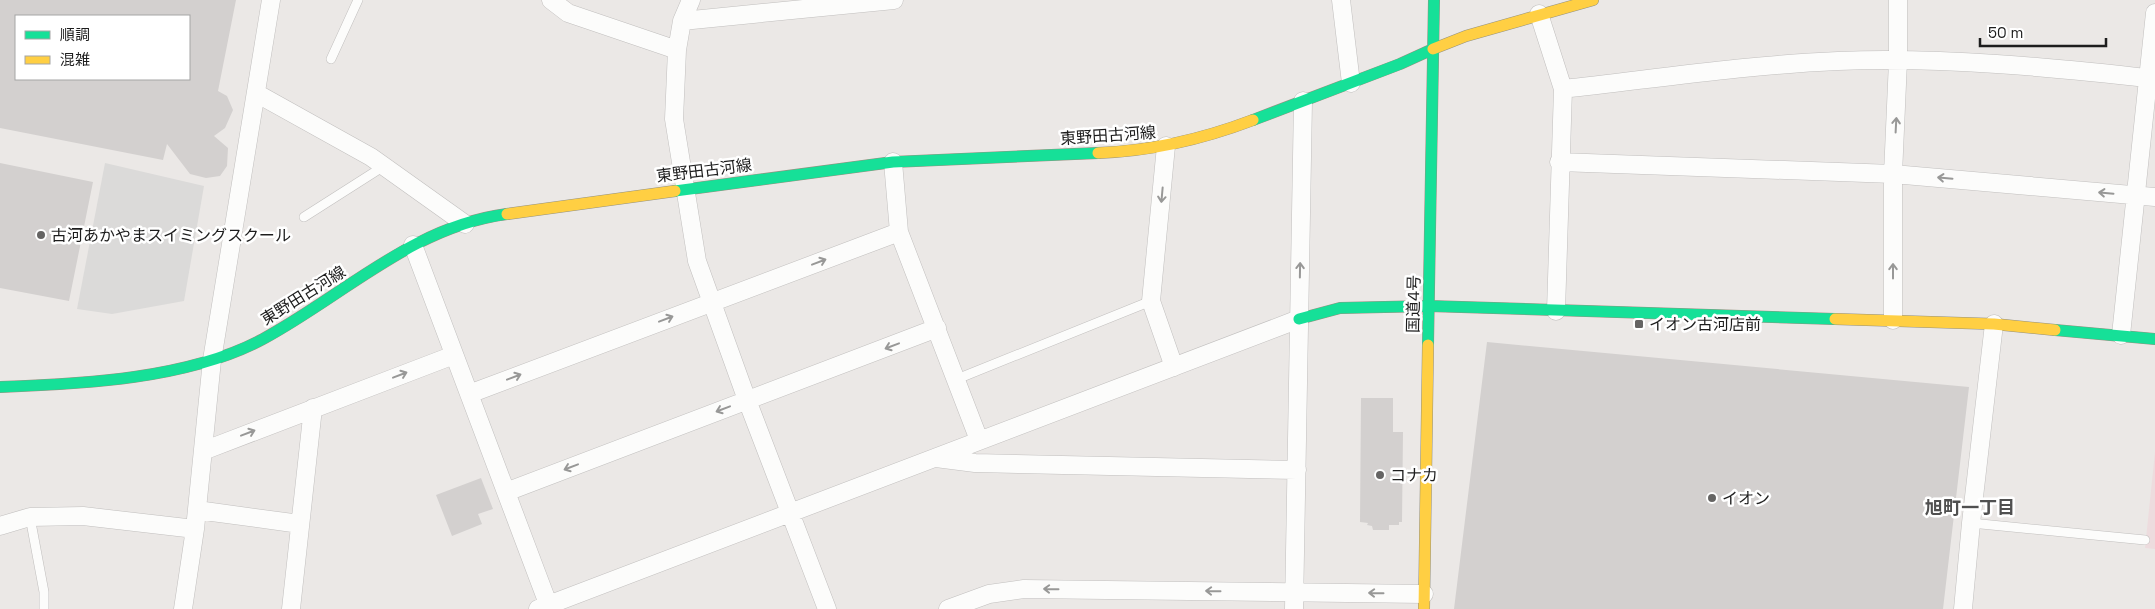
<svg xmlns="http://www.w3.org/2000/svg" width="2155" height="609" font-family="'Space Grotesk','Noto Sans JP',sans-serif">
<rect width="100%" height="100%" fill="#ebe8e6"/>
<path fill="#eddcde" d="M2155 452V549L2145 548Z"/>
<path fill="#dbdad9" d="M105 163 204 186 184 301 112 314 77 309Z"/>
<path fill="#d3d0cf" fill-rule="evenodd" d="M0 0H236L218 91 227 96 233 110 225 128 214 136 228 148 227 166 220 176 206 178 190 174 167 144 163 160 0 128ZM16 16H189V79H16Z
M0 163 93 182 69 301 0 288Z
M1487 342 1969 387 1943 609H1454Z
M1361 398H1393V432H1403L1402 522H1399V525H1389V530H1373L1372 526 1367 525 1368 523 1360 522Z
M481 478 493 509 478 514 482 524 452 536 436 495Z"/>
<g fill="none" stroke-linecap="round" stroke-linejoin="round">
<defs>
<path id="lane" d="M331 59 358 0
M304 217 384 166
M957 379 1151 301
M30 517 44 592V609
M1971 523 2145 540"/>
<path id="street" d="M551 0 568 13 677 50
M691 0 682 21 677 50 674 119 697 261 747 400 827 609
M1341 0 1351 83
M1539 14 1563 89 1556 311
M682 21 894 0
M1563 89C1654 79 1745 65 1838 61 1943 57 2050 67 2155 79
M256 93 371 157 465 224
M1166 146 1151 301 1174 367
M893 162 899 232 979 440
M1559 162 1893 174 2155 197
M413 245 550 609
M1893 320V174L1898 61V0
M2121 335 2155 13
M469 394 899 232
M203 451 454 355
M936 458 975 463 1297 470
M506 492 937 328
M197 510 300 524
M0 526 30 517 83 516 195 529
M183 609 195 529 212 360 271 0
M291 609 313 408
M538 609 1299 319
M948 609 989 594 1024 589 1424 594
M1294 609 1303 101
M1963 609 1971 523 1994 324"/>
<path id="fast" d="M1253 120 1400 64 1433 49
M675 191 893 162 1098 153
M1299 319 1340 308 1429 306 1835 319
M2055 330 2155 339
M1428 345 1434 0
M0 387C82 384 189 379 263 339 343 296 413 226 507 214"/>
<path id="slow" d="M1433 49 1466 36 1593 0
M1098 153C1152 151 1203 139 1253 120
M507 214 675 191
M1835 319 1994 324 2055 330
M1424 609 1428 345"/>
</defs>
<use href="#lane" stroke="#c1bfbe" stroke-width="10"/>
<use href="#street" stroke="#c1bfbe" stroke-width="19"/>
<use href="#fast" stroke="#94917f" stroke-width="12"/>
<use href="#slow" stroke="#94917f" stroke-width="12"/>
<use href="#lane" stroke="#fcfcfb" stroke-width="9"/>
<use href="#street" stroke="#fcfcfb" stroke-width="18"/>
<use href="#fast" stroke="#16e098" stroke-width="11"/>
<use href="#slow" stroke="#ffcf43" stroke-width="11"/>
</g>
<defs><path id="oneway-shaft" d="M-6 0H5M1.5-3L5.5 0L1.5 3" fill="none" stroke-width="1.6" stroke-linecap="round" stroke-linejoin="round" transform="scale(1.25)"/></defs>
<g stroke="#989897">
<use href="#oneway-shaft" transform="translate(1896 125) rotate(-87)"/>
<use href="#oneway-shaft" transform="translate(1945 178) rotate(-175)"/>
<use href="#oneway-shaft" transform="translate(2106 193) rotate(-175)"/>
<use href="#oneway-shaft" transform="translate(1162 195) rotate(95)"/>
<use href="#oneway-shaft" transform="translate(819 262) rotate(-21)"/>
<use href="#oneway-shaft" transform="translate(1300 270) rotate(-89)"/>
<use href="#oneway-shaft" transform="translate(1893 271) rotate(-90)"/>
<use href="#oneway-shaft" transform="translate(666 319) rotate(-21)"/>
<use href="#oneway-shaft" transform="translate(892 346) rotate(159)"/>
<use href="#oneway-shaft" transform="translate(400 375) rotate(-21)"/>
<use href="#oneway-shaft" transform="translate(514 377) rotate(-21)"/>
<use href="#oneway-shaft" transform="translate(723 409) rotate(159)"/>
<use href="#oneway-shaft" transform="translate(248 433) rotate(-21)"/>
<use href="#oneway-shaft" transform="translate(571 467) rotate(159)"/>
<use href="#oneway-shaft" transform="translate(1051 589) rotate(-179)"/>
<use href="#oneway-shaft" transform="translate(1213 591) rotate(-179)"/>
<use href="#oneway-shaft" transform="translate(1376 593) rotate(-179)"/>
</g>
<g fill="#656463" stroke="#fff" stroke-width="2">
<circle cx="41" cy="235" r="5"/>
<rect x="1634" y="319" width="10" height="10" rx="2.5"/>
<circle cx="1380" cy="475" r="5"/>
<circle cx="1712" cy="498" r="5"/>
</g>
<g text-anchor="middle" stroke-width="5" stroke-linejoin="round" paint-order="stroke">
<g font-size="16" fill="#1d1d1d" stroke="#fff">
<text transform="translate(1108 135) rotate(-4)" y="6">東野田古河線</text>
<text transform="translate(704 170) rotate(-7)" y="6">東野田古河線</text>
<text transform="translate(303 295) rotate(-32)" y="6">東野田古河線</text>
<text transform="translate(1413 304) rotate(-89)" y="6">国道4号</text>
</g>
<g font-size="16" fill="#1d1d1d" stroke="#fff" text-anchor="start">
<text x="51" y="241">古河あかやまスイミングスクール</text>
<text x="1649" y="330">イオン古河店前</text>
<text x="1390" y="481">コナカ</text>
<text x="1722" y="504">イオン</text>
</g>
<g font-size="18" font-weight="bold" fill="#505050" stroke="#fff">
<text x="1970" y="514">旭町一丁目</text>
</g>
</g>
<rect x="15" y="15" width="175" height="65" fill="#ffffff" stroke="#a5a5a5"/>
<rect x="25" y="31" width="25" height="8" fill="#16e098" stroke="#a5a5a5"/>
<text x="60" y="40" font-size="15" fill="#1d1d1d">順調</text>
<rect x="25" y="56" width="25" height="8" fill="#ffcf43" stroke="#a5a5a5"/>
<text x="60" y="65" font-size="15" fill="#1d1d1d">混雑</text>
<path d="M1980 38v8h126v-8" fill="none" stroke="#1d1d1d" stroke-width="2.5"/>
<text x="1988" y="38" font-size="15" fill="#1d1d1d" stroke="#ffffff" stroke-width="4" paint-order="stroke">50 m</text>
</svg>
